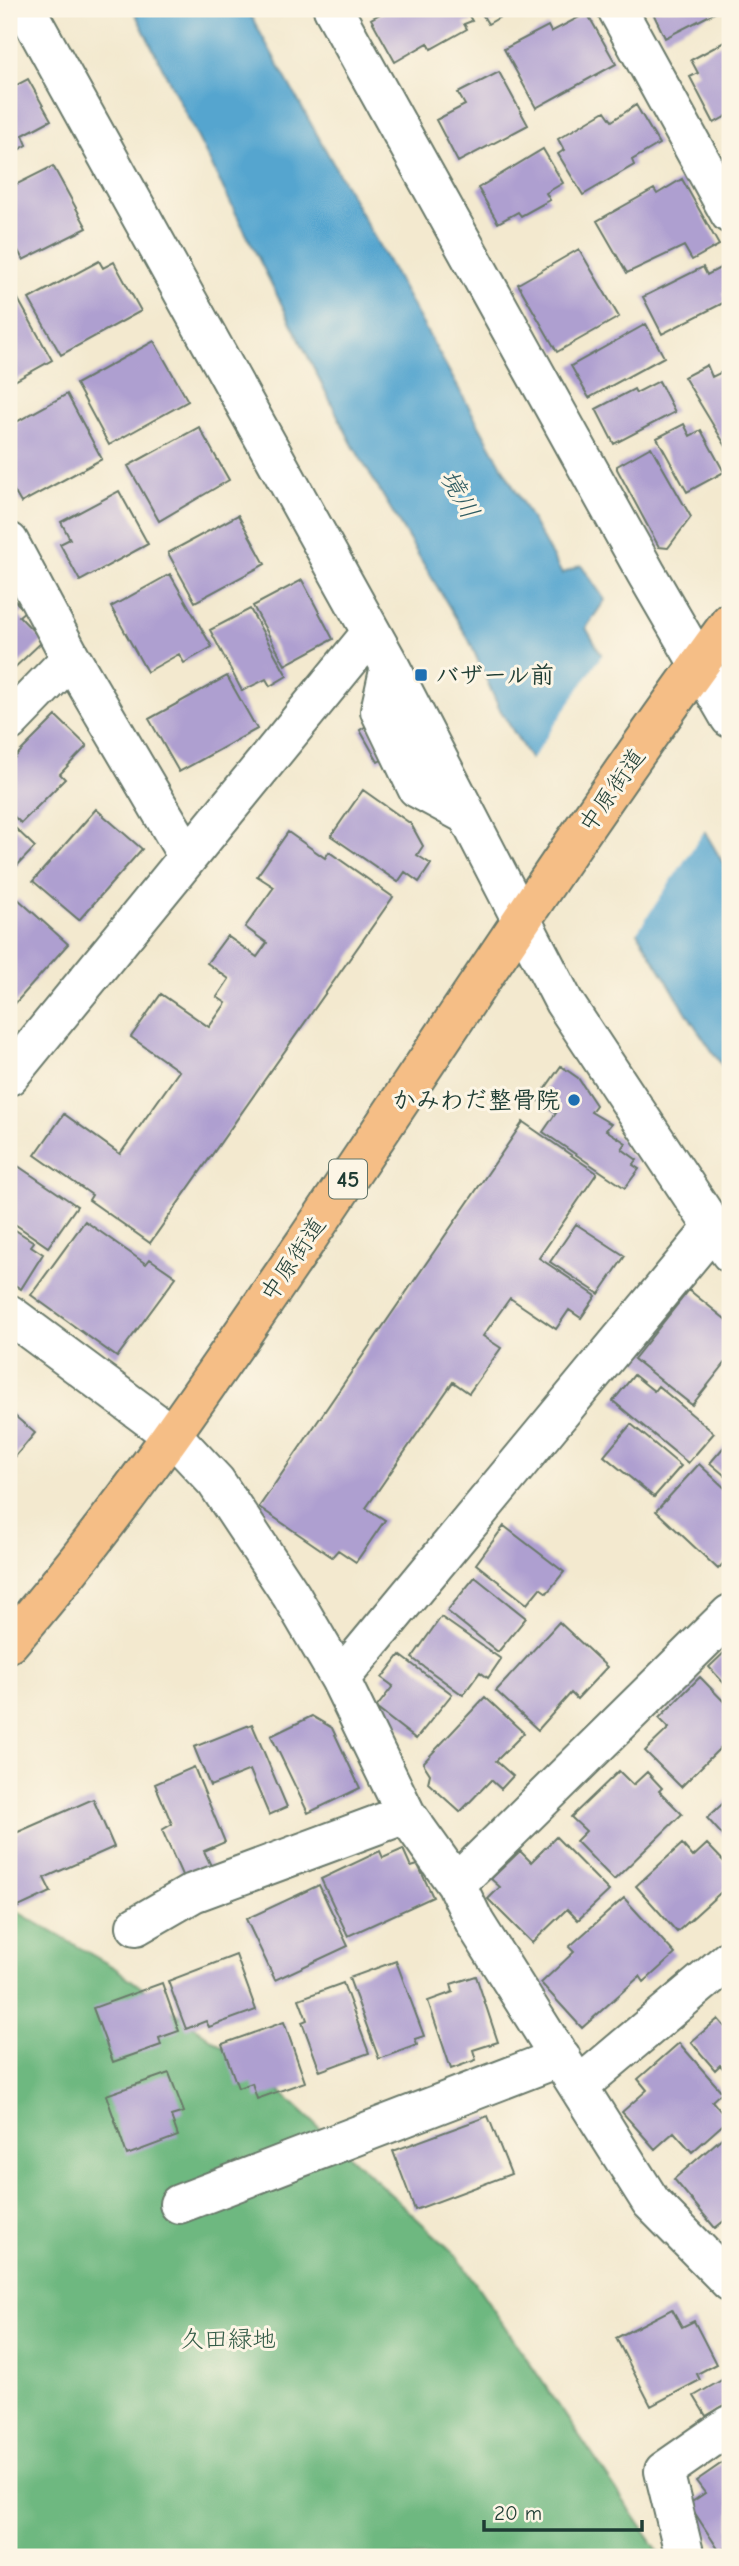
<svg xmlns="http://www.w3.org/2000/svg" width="739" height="2566" font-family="'Comic Neue','Klee One',sans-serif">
<rect width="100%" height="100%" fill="#fcf5e5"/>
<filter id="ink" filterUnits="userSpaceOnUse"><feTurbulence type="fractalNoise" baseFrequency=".0143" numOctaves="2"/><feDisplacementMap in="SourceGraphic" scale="14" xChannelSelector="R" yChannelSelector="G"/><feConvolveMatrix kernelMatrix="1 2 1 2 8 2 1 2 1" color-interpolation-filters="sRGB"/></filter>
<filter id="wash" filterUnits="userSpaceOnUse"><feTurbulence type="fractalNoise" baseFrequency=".00686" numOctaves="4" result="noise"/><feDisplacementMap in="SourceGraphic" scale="28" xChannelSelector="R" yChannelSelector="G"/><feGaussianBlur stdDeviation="1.57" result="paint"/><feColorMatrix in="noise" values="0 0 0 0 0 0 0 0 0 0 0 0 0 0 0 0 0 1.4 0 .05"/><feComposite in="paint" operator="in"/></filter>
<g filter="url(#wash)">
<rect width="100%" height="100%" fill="#f3e9cf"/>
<path fill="#6eb880" stroke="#467a5a" stroke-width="2" d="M9 1907 115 1968 271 2083 456 2255 662 2557H9Z"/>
<path fill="#54a5cf" stroke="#3a7182" stroke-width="2" d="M133 9H247L562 574 581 565 605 600 586 628 730 875V1077L693 1023 499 708 469 640 352 444Z"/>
<path fill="#f3e9cf" d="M604 652 707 827 635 935 529 763Z"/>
<g id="blocks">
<path fill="#ae9fd0" d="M389 9H465L472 21 464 24 467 29 431 49 428 43 395 62 371 19Z
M479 9H514L488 24Z
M651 9H722L665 38Z
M587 13 616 64 536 108 504 49 548 26 551 32Z
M730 39V114L714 123 690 77 698 73 691 60Z
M499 72 528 125 458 162 436 120 465 105 458 93Z
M28 79 51 120 23 135 27 145 9 155V89Z
M636 105 659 144 632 160 634 165 583 195 558 154 564 150 558 139 605 111 612 121Z
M543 149 563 183 546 193 550 200 521 216 518 212 498 223 478 188Z
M53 166 87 228 23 260 9 233V188Z
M682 179 719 245 692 260 684 246 627 273 597 221 654 189 657 194Z
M579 249 619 317 557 352 518 284Z
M99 261 103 268 114 262 141 311 61 355 29 299Z
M703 267 707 275 722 267 730 284V289L722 293 727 301 662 334 643 297Z
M18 299 52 360 9 384V305Z
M646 324 664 357 589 398 571 366Z
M154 341 188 401 109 445 76 384Z
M707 365 712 377 730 368V453L684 377Z
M659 381 675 412 614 444 596 409 634 389 636 393Z
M67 394 102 459 21 503 9 482V426Z
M684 424 690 436 701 430 724 472 687 492 657 438Z
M199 427 229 480 159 521 128 466Z
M651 447 691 517 668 548 659 547 617 469V466Z
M119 491 148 544 80 581 60 544 70 539 61 522Z
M238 515 265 564 195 602 168 553Z
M170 574 212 647 184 663 179 654 147 672 111 607Z
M302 580 333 639 285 665 253 606Z
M11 597 25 611 19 616 43 641 9 673Z
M250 609 287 676 270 686 266 679 242 691 210 630Z
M227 676 257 729 179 772 149 719Z
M56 716 87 746 60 774 65 779 21 823 9 812V763Z
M368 725 385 758 378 762 360 730Z
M363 790 411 824 423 846 417 855 431 864 419 882 405 872 398 882 331 836Z
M96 809 142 849 79 920 33 881Z
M9 822 35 847 9 874Z
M288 832 325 858 329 852 393 897 150 1243 89 1200 92 1195 35 1155 64 1114 120 1154 179 1071 131 1037 161 994 209 1027 226 1003 217 997 229 979 207 963 227 936 257 957 267 943 245 927 274 887 257 876Z
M18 899 68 944 12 1007 9 1004V909Z
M561 1066 578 1078 596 1105 591 1112 611 1124 606 1130 626 1143 622 1149 637 1160 633 1165 639 1169 625 1188 543 1132 556 1113 537 1100Z
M523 1122 597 1173 539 1258 596 1296 581 1318 569 1310 556 1329 510 1298 483 1336 501 1348 469 1393 453 1382 366 1508 385 1520 356 1562 338 1550 332 1557 259 1507Z
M18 1166 77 1206 48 1247 9 1220V1179Z
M85 1221 146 1264 150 1259 176 1277 117 1357 31 1295Z
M576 1224 625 1256 599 1294 550 1262Z
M9 1226 34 1242 31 1246 43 1254 21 1289 9 1281Z
M689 1290 730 1323V1357L692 1405 634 1359Z
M634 1375 654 1391 658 1386 714 1433 688 1463 613 1401Z
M9 1411 35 1433 9 1464Z
M631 1424 681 1466 654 1497 604 1456Z
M730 1440V1480L710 1463Z
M699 1464 730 1493V1556L718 1569 656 1511Z
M504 1526 564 1572 547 1593 540 1588 527 1604 476 1564Z
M475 1577 526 1618 498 1652 447 1611Z
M441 1617 501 1659 488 1678 480 1672 463 1695 412 1658Z
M559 1622 607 1667 577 1699 571 1693 538 1730 496 1691Z
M730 1647V1690L709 1667Z
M400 1655 452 1694 416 1739 376 1708 393 1686 382 1678Z
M700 1677 730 1708V1738L681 1787 645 1751 669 1728 659 1718Z
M485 1697 524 1733 496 1761 513 1776 501 1789 491 1780 460 1812 428 1783 430 1774 423 1763Z
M312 1716 332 1728 360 1788 308 1813 271 1736Z
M252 1724 287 1807 269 1815 250 1770 210 1786 194 1747Z
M194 1767 225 1842 204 1851 213 1870 185 1882 162 1830 172 1824 155 1784Z
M619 1771 633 1785 647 1772 662 1788 659 1791 682 1814 614 1880 576 1841 586 1831 571 1817Z
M730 1797V1834L725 1838 707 1818Z
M93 1799 114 1847 44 1878 51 1892 12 1910 9 1903V1836Z
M556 1837 609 1891 578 1920 567 1909 532 1943 488 1899 500 1887 491 1879 520 1851 531 1862Z
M682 1844 693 1857 707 1844 730 1868V1884L677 1932 636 1886Z
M403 1849 411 1867 418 1865 433 1897 348 1936 321 1879 380 1851 383 1858Z
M319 1885 348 1946 275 1980 246 1919Z
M624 1898 675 1954 644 1982 640 1976 582 2028 541 1983 574 1952 569 1947Z
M236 1955 256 2010 209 2027 206 2021 186 2029 168 1981Z
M396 1961 424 2036 415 2039 417 2045 379 2059 349 1978Z
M476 1976 498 2042 473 2050 476 2060 451 2069 428 2001 453 1992 451 1984Z
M162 1983 179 2031 159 2038 161 2045 113 2062 93 2008Z
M343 1983 369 2053 320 2071 302 2022 307 2020 299 1999Z
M718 2019 730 2033V2076L720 2065 715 2070 691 2042Z
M284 2022 305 2082 257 2099 252 2083 238 2088 222 2044Z
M679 2043 722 2092 712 2101 728 2120 692 2152 674 2132 655 2149 622 2112 647 2090 638 2079Z
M169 2073 184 2112 171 2116 178 2136 127 2155 106 2095Z
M488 2116 511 2174 415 2210 393 2151Z
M730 2131V2216L715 2228 674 2179Z
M672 2309 682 2327 694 2321 716 2364 697 2374 700 2380 651 2406 616 2338Z
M727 2377 730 2402 706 2416 694 2396Z
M722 2463 725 2469 730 2465V2545L720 2552 689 2504 705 2493 696 2481Z"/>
</g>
</g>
<g filter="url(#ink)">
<use href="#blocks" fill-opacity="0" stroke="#69796a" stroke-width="2"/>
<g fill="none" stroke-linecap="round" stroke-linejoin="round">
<defs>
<path id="minor" d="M26 9 390 666 564 1002 730 1253
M333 9 646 573 730 718
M617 9 730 214
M9 542 71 658 188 857
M390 666 380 711 417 788 467 815
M9 722 71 658
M9 1076 371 633
M9 1314 173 1436 216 1482 291 1595 340 1679 406 1814 456 1884 475 1923 651 2202 730 2282
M340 1679 714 1227
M456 1884 730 1614
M136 1926 193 1893 406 1814
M579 2086 730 1959
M179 2204 561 2057
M685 2557 664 2471 730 2425"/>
<path id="major" d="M9 1643C118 1518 210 1381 304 1244 445 1036 581 825 730 622"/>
</defs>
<use href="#minor" stroke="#69796a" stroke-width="42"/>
<use href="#major" stroke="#69796a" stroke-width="42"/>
<use href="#minor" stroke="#fff" stroke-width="38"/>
<use href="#major" stroke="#f5be86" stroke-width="38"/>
</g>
</g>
<g fill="#1f6fb2" stroke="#fcf5e5" stroke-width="2.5">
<rect x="414" y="668" width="14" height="14" rx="3.5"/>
<circle cx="574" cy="1100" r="7"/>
</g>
<g text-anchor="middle" stroke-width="6" stroke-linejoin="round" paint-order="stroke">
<rect fill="#fcf5e5" stroke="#617469" stroke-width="2" x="329" y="1159.5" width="38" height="39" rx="5"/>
<g font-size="23" font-weight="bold" fill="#1f3d34">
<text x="348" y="1187">45</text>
</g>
<g font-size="24" font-weight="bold" fill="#1f3d34" stroke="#fcf5e5" text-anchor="start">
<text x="435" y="683">バザール前</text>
<text x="560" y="1108" text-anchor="end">かみわだ整骨院</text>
</g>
<g font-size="24" fill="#1f3d34" stroke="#fcf5e5">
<text transform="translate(612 790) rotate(-55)" y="8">中原街道</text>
<text transform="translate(293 1259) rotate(-56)" y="8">中原街道</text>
</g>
<g font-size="24" fill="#345c48" stroke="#fcf5e5">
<text x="228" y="2347">久田緑地</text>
</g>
<g font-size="26" font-style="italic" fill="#2f5c62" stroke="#fcf5e5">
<text transform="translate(460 494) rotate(61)" y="9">境川</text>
</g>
</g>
<rect width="739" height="2566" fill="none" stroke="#fcf5e5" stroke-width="35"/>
<path d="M484 2520v10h158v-10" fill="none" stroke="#1f3d34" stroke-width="3.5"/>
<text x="494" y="2520" font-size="21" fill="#1f3d34" stroke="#fcf5e5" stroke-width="5" paint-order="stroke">20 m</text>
</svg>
